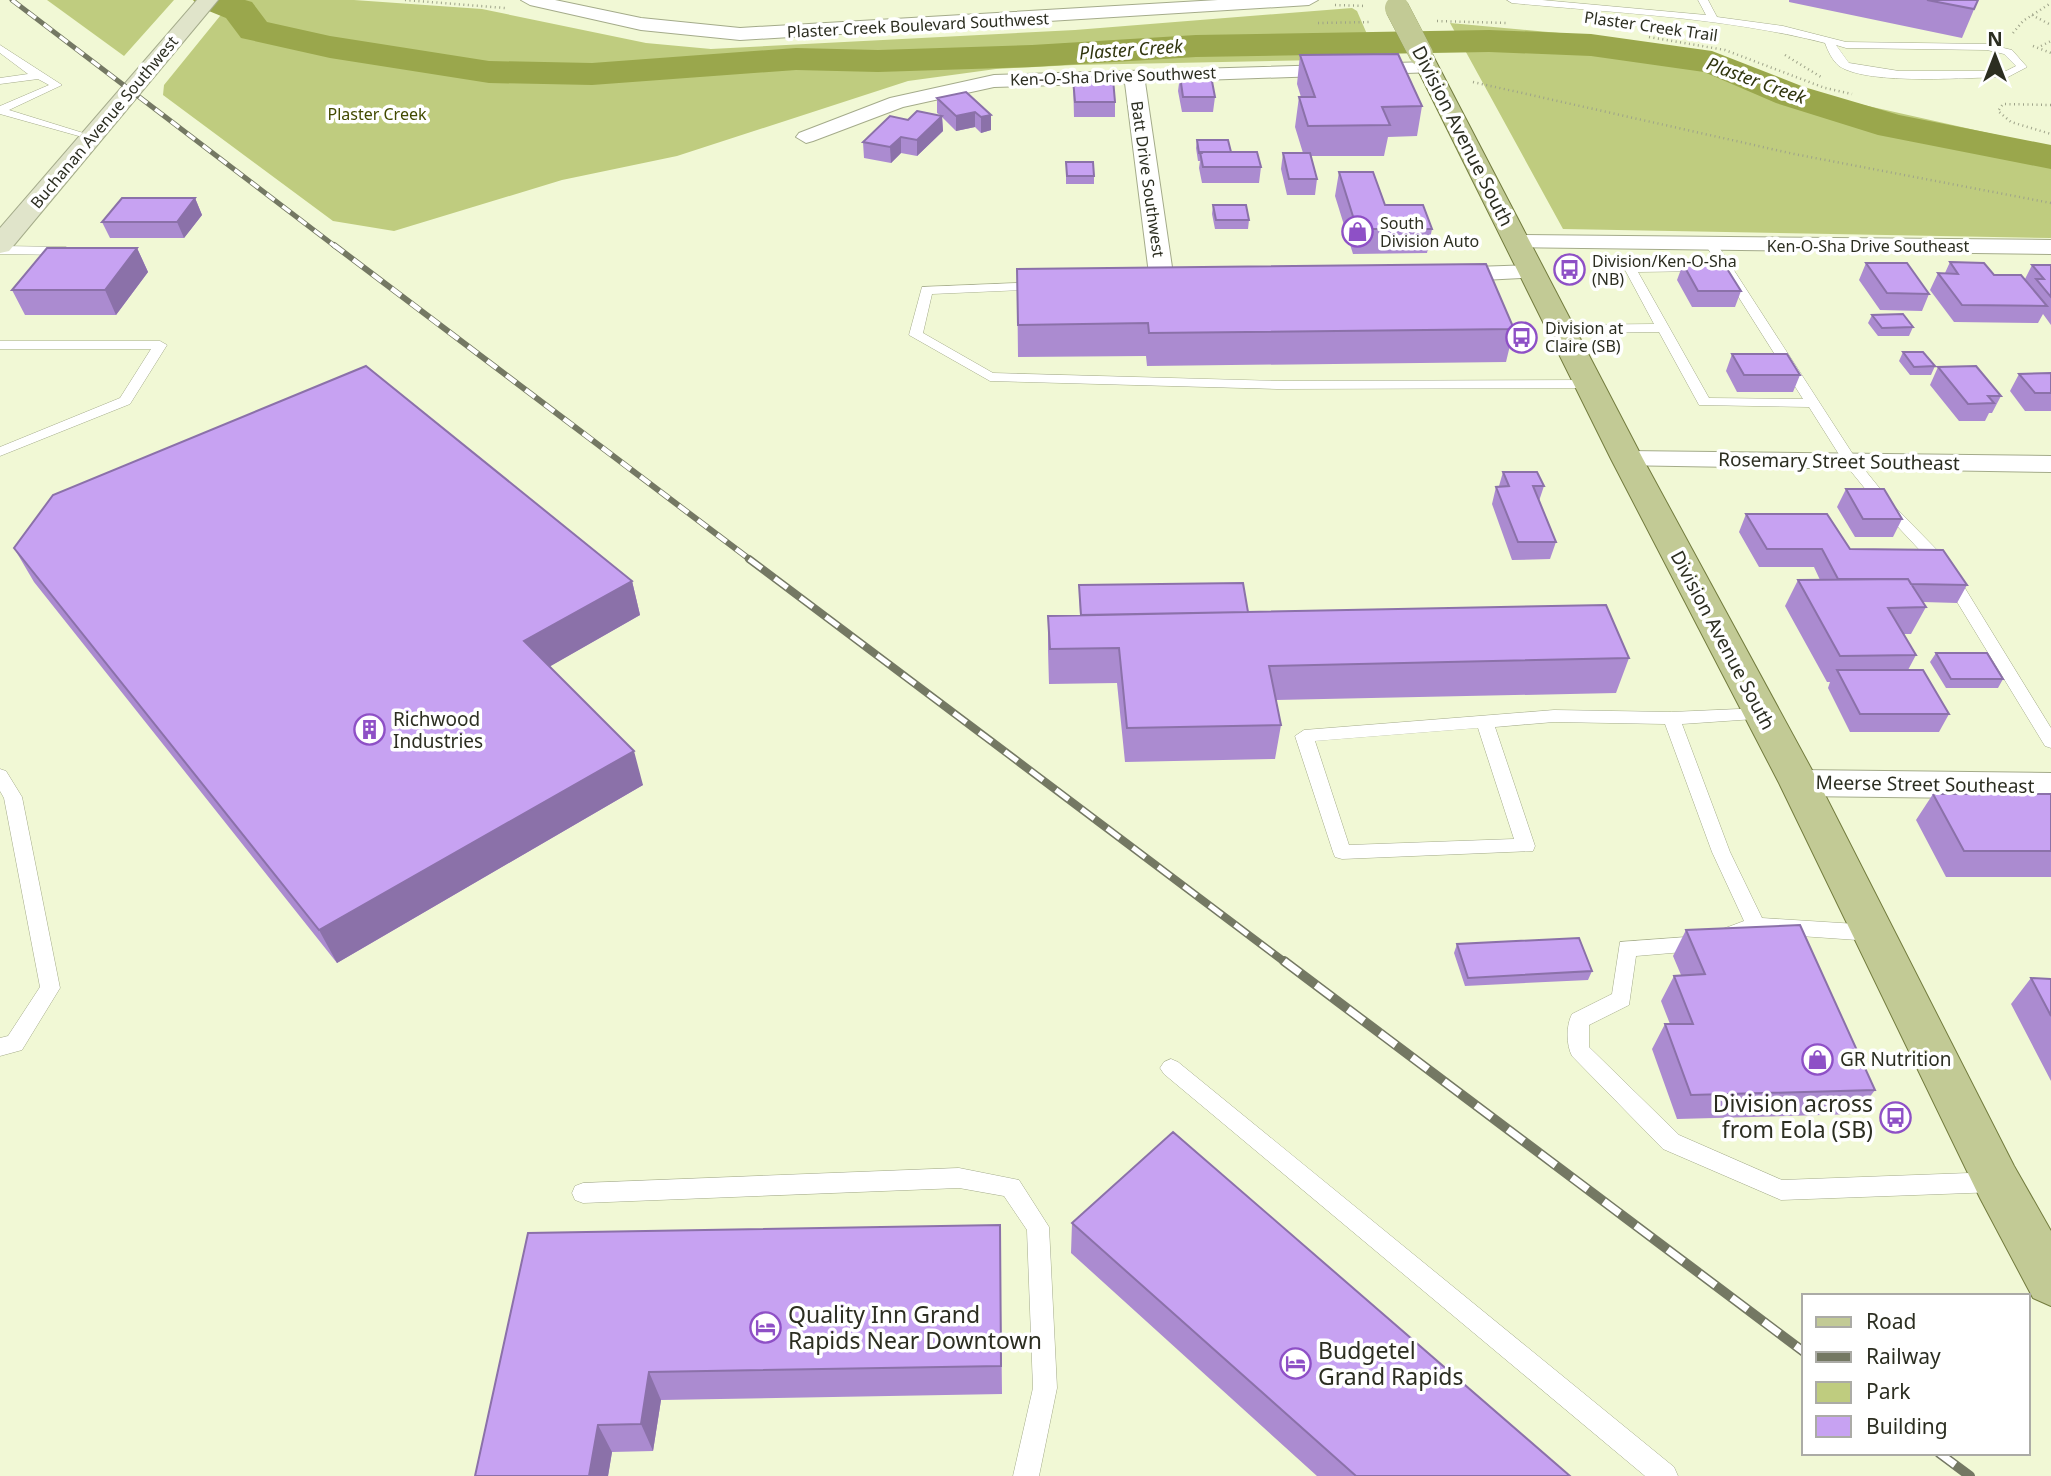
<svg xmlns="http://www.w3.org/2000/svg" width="2051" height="1476" font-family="'Noto Sans',sans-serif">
<rect width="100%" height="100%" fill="#f1f8d5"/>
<path fill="#bfcc7f" d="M47 0H174L124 56Z
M233 0H354L482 9 646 43 711 49 1075 30 1352 8 1357 11 1376 55 1369 59 1074 65 996 69 908 81 677 156 562 180 394 231 333 221 163 95 164 85Z
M1450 23 1581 35 1711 54 1810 93 2051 147V238L1563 229Z"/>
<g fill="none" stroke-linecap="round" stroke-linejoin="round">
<path fill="#9aa74c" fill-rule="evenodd" d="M193 0H245L252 2 267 22 330 36 489 61 592 63 796 48 878 50 1032 45 1196 35 1489 30 1591 34 1712 51 1804 87 1899 115 2051 145V169L1878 135 1776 103 1704 72 1591 56 1489 52 1196 57 1032 67 878 72 796 70 592 85 489 83 330 58 241 38 226 18 199 7Z"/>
<defs>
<path id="lane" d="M1507 0H1542L1706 15 1698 0H1708L1717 17 1783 26 1846 42 1987 44 2012 50 2027 67 2008 77C1971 77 1868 86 1839 66 1832 60 1828 51 1825 43 1723 17 1616 13 1512 3ZM1836 45 1846 48 1987 50 2004 54 2016 66 2006 71H1899L1849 63Z
M0 45 62 85 9 110 93 136V140L0 114V106L49 85 38 79 0 84V78L28 74 0 53Z
M1707 241 1717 244 1856 459 1894 506 1938 551 1963 585 2051 728V748L2045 746 1951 592 1928 559 1884 512 1845 464 1809 407 1699 405 1659 332 1562 333 1555 329 1562 325 1654 324 1624 268 1626 265 1708 264V270L1704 271 1638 272 1709 398 1803 399 1705 244Z
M0 246 66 247 72 251 66 255 0 254Z
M1040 282 1046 286 1044 289 932 294 923 333 993 373 1277 381 1590 380 1597 384 1590 388 1277 389 990 381 909 335 922 287Z
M0 341H160L167 345 130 404 0 456V447L120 398 151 349H0Z
M1763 708 1769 710 1772 714 1769 718 1682 724 1730 852 1762 918 1872 925 1879 927 1882 933 1879 939 1872 941 1757 933 1727 944 1720 942 1717 936 1720 930 1744 921 1712 852 1665 724 1554 722 1495 727 1535 846 1533 851 1342 859 1335 857 1333 852 1295 736 1304 730 1554 710 1671 712ZM1478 728 1514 839 1349 845 1315 741Z
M0 769 6 771 22 797 60 988 22 1050 0 1056V1038L8 1036 40 987 4 798 0 791Z
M1700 936 1707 938 1710 944 1707 950 1636 956 1629 1005 1589 1025V1047L1679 1135 1782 1180 1996 1172 2004 1175 2007 1182 2004 1189 1996 1192 1781 1200 1663 1149 1572 1056C1566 1045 1566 1025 1572 1014L1612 994 1620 942Z
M1171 1059 1178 1062 1674 1467 1678 1476H1645L1164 1074 1160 1068 1164 1062Z
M959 1168 1019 1180 1049 1227 1057 1388 1039 1476H1013L1033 1388 1027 1230 1004 1196 959 1188 583 1203 575 1200 572 1193 575 1186 583 1183Z"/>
<path id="street" d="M521 0H555L641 18 740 28 1218 0H1318L1309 5 740 40 641 30 530 5Z
M1428 62 1435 64 1438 68 1435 72 1145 82 1173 274 1200 276 1204 281 1200 286C1186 290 1168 291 1154 287L1150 282 1125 83 994 87 903 107 813 141 806 143 796 137 799 133 890 98 994 75Z
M1518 235 2051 240V254L1510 247 1506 242 1510 237Z
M1533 265 1541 267 1545 272 1541 277 1445 282 1437 280 1433 275 1437 270 1445 268Z
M1627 451 2051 456V472L1617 465 1613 459 1617 453Z
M1799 770 2051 773V799L1799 796 1787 792 1782 783 1787 774Z"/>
<path id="secondary" d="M197 0H218L9 251 0 253V228Z"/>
<path id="primary" d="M1421 47 1432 54 1643 459 1819 783 2014 1166 2051 1231V1306L2033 1298 1980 1198 1779 783 1611 459 1410 54Z"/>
</defs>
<use href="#lane" stroke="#a4ab8a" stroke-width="1"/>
<use href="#street" stroke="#a4ab8a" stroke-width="2"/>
<use href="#secondary" stroke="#a4ab8a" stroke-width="2"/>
<use href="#primary" stroke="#737c3e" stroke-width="2"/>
<path stroke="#9ea389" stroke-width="2.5" stroke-dasharray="1 3.5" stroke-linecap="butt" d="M405 0 505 8
M1335 5 1366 6
M2032 15 2051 25
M1437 21 1508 23
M1318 23 1372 22
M2013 33 2023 21 2051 3
M1649 37 1725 50 1825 88 1852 94
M2033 46 2051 53
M2041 46 2051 41
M1785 55 1821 77
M1473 82 1794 154 2051 203
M2051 105 2003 104 1998 111 2011 122 2051 134"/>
<use href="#lane" fill="#fff" fill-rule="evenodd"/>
<use href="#street" fill="#fff" fill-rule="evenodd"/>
<use href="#secondary" fill="#e0e4ca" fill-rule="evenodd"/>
<use href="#primary" fill="#c2ca95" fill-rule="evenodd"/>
<defs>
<path id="rail-far3" d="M12 0 336 247"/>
<path id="rail-far2" d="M334 245 752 561"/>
<path id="rail-far1" d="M749 559 1286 963"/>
<path id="rail" d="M1284 961 1804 1352
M1939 1453 1970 1476"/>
</defs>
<use href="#rail-far3" stroke="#747863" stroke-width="5"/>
<use href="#rail-far2" stroke="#747863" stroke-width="6"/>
<use href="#rail-far1" stroke="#747863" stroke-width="8"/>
<use href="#rail" stroke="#747863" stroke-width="10"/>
<use href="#rail-far3" stroke="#fff" stroke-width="3.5" stroke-dasharray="10" stroke-linecap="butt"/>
<use href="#rail-far2" stroke="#fff" stroke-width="4.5" stroke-dasharray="12" stroke-linecap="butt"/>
<use href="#rail-far1" stroke="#fff" stroke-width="5" stroke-dasharray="16" stroke-linecap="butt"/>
<use href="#rail" stroke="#fff" stroke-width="7" stroke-dasharray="20" stroke-linecap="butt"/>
<defs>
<path id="primary-bridge" d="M1397 8 1421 54"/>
</defs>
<use href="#primary-bridge" stroke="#737c3e" stroke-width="24" stroke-linecap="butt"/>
<use href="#primary-bridge" stroke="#c2ca95" stroke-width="24"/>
</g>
<path fill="#ab8bd0" d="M1789 0H1978L1962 38 1789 2Z
M1300 55 1422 106 1417 136 1388 137 1384 156H1311L1317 179 1315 195H1287L1281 169 1283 153H1303L1295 127 1299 97H1301L1297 84Z
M1180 76 1215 97 1213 112H1182L1178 91Z
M1073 79H1101L1115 102V117H1074Z
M966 92 991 130 981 133 975 127 956 131 942 117 943 131 917 156 901 153 891 163 864 158 863 142 908 120 940 115 937 113V98Z
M1197 140 1231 152 1261 167 1259 183H1202L1199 168 1200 161H1198L1196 148Z
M1066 162 1094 176V184H1066Z
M1339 172 1385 205 1432 229 1427 253 1353 254 1335 196Z
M195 198 202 215 184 238H110L102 222Z
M1213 205 1249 220 1248 229H1215L1212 214Z
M137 248 148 272 116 315H25L12 290Z
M1950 262 1994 275 2025 279 2032 265H2051V325L2043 314 2038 323 1954 322 1930 290 1938 273H1945Z
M1866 263 1929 294 1922 311 1880 310 1859 280Z
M1683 264 1741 291 1735 307H1692L1677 280Z
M1017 269 1514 329 1506 362 1147 366 1146 356 1018 357Z
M1872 315 1913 327 1909 336H1878L1868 323Z
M1903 352 1935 366 1931 375H1910L1899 361Z
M1732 354 1800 375 1793 392H1737L1726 371Z
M1938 367 2001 396 1992 413H1989L1985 421H1959L1930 385Z
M2051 373V411H2025L2010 391 2019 374Z
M1503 472 1544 486 1539 501 1556 542 1550 559 1512 560 1492 504 1496 487 1499 486Z
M1846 489 1902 519 1893 537H1855L1837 507Z
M1746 514 1850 549 1967 585 1957 603 1923 602 1926 607 1911 634H1903L1916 655 1908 670 1949 714 1939 732H1850L1828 688 1830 682H1827L1785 606 1798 580H1820L1814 567H1759L1739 532Z
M14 548 632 581 640 615 550 666 643 785 337 963 34 582Z
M1079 585 1248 612 1629 658 1616 693 1276 700 1281 725 1275 759 1125 762 1117 683 1049 684 1048 650V616L1080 615Z
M1936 653 2003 679 1998 688H1946L1930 662Z
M1933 794H2051V877H1946L1916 820Z
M1686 930 1875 1090 1857 1114 1677 1119 1652 1049 1665 1024H1670L1661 1001 1674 976 1681 975 1673 956Z
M1457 944 1592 971 1588 980 1465 986 1454 953Z
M2031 978 2051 979V1081L2011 1004Z
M1072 1223 1570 1476H1317L1071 1253Z
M1000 1225 1002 1394 661 1400 653 1451 612 1452 608 1476 528 1233Z"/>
<path fill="#8b71a9" d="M975 112V127L956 131V116Z
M991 115V130L981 133V117Z
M942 116 943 131 917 156V140Z
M901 137V153L891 163 890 147Z
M195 198 202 215 184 238 177 222Z
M137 248 148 272 116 315 105 290Z
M632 581 640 615 535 675 524 641Z
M634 751 643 785 337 963 319 930Z
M649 1372 661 1400 653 1451 641 1424Z
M598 1425 612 1452 608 1476H589Z"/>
<path fill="#c7a2f2" stroke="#8b71a9" stroke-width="2" d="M1927 0H1978L1974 9Z
M1398 54 1422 106 1382 107 1390 125 1308 126 1299 97H1315L1300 55Z
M1101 76V79H1113L1115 102H1075L1073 79Z
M1180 76H1211L1215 97H1183Z
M966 92 991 115 981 117 975 112 956 116 937 98Z
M917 111 942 116 917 140 901 137 890 147 863 142 890 116 908 120Z
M1197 140H1228L1231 152H1200L1201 153H1199Z
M1200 152H1257L1261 167H1203Z
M1283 153H1310L1317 179H1289Z
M1066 162H1093L1094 176H1067Z
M1339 172H1373L1385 205H1423L1432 229H1357Z
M122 198H195L177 222H102Z
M1213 205H1246L1249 220H1216Z
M47 248H137L105 290H12Z
M1950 262 1984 263 1994 275H2021L2047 306 1962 305 1938 273 1958 274Z
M1866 263H1907L1929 294 1887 293Z
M1486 264 1514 329 1149 333 1148 323 1018 325 1017 269Z
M1683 264H1724L1741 291H1698Z
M2032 265H2051V297L2036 279H2044Z
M1903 314 1913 327 1882 328 1872 315Z
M1903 352H1923L1935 366 1914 367Z
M1732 354H1787L1800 375H1744Z
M366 366 632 581 524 641 634 751 319 930 14 548 53 495Z
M1976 366 2001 396H1988L1994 403 1968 404 1938 367Z
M2051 373V393H2035L2019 374Z
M1503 472H1537L1544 486H1533L1556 542H1518L1496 487 1509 486Z
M1846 489H1884L1902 519H1863Z
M1746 514H1827L1850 549 1943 550 1967 585 1911 584 1908 579H1838L1822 549H1767Z
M1908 579 1926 607 1888 608 1916 655 1840 656 1798 580Z
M1243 583 1248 612 1081 615 1079 585Z
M1606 605 1629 658 1269 666 1281 725 1127 728 1119 648 1050 649 1048 616Z
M1936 653H1987L2003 679H1951Z
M1837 670H1923L1949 714H1860Z
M1933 794H2051V851H1964Z
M1800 925 1875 1090 1691 1095 1665 1024H1693L1674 976 1705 974 1686 930Z
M1579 938 1592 971 1468 978 1457 944Z
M2031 978 2051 979V1016Z
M1173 1132 1570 1476H1356L1072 1223Z
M1000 1225 1001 1366 649 1372 641 1424 598 1425 589 1476H475L528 1233Z"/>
<defs>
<symbol id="shop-ring" viewBox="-11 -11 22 22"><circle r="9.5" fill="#fff" stroke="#8e50c6" stroke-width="1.5"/><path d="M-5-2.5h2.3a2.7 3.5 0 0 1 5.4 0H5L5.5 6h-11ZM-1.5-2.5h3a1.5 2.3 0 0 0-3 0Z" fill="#8e50c6"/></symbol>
<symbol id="bus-ring" viewBox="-11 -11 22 22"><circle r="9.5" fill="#fff" stroke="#8e50c6" stroke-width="1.5"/><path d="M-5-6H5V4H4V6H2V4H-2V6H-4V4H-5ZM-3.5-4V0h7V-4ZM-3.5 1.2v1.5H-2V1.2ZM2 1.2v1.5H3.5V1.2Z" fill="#8e50c6"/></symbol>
<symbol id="building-ring" viewBox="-11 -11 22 22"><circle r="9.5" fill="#fff" stroke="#8e50c6" stroke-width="1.5"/><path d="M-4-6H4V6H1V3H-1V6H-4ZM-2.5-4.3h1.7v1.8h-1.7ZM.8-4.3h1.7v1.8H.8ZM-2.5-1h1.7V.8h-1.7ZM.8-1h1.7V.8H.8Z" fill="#8e50c6"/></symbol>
<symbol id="hotel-ring" viewBox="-11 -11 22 22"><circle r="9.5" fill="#fff" stroke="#8e50c6" stroke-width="1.5"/><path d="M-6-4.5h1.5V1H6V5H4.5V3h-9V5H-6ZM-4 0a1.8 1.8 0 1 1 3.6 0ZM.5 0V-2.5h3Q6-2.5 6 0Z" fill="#8e50c6"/></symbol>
</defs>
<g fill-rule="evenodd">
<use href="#shop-ring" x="1340" y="214" width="35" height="35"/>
<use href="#bus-ring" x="1552" y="252" width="35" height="35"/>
<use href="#bus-ring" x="1504" y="320" width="35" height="35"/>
<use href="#building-ring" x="352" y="712" width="35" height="35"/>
<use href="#shop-ring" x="1800" y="1042" width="35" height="35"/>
<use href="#bus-ring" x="1878" y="1100" width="35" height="35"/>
<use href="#hotel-ring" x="748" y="1310" width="35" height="35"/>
<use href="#hotel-ring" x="1278" y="1346" width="35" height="35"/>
</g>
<g text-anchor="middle" stroke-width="7" stroke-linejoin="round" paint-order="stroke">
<g font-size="16" fill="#2c2e21" stroke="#fff">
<text transform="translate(918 25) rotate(-3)" y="6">Plaster Creek Boulevard Southwest</text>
<text transform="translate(1651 26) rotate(8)" y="6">Plaster Creek Trail</text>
<text transform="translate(1113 76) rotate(-2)" y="6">Ken-O-Sha Drive Southwest</text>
<text transform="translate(104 122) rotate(-50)" y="6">Buchanan Avenue Southwest</text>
<text transform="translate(1148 179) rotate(82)" y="6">Batt Drive Southwest</text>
<text x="1868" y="252">Ken-O-Sha Drive Southeast</text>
</g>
<g font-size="16" fill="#424a00" stroke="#fff">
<text x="377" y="120">Plaster Creek</text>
</g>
<g font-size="16" fill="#2c2e21" stroke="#fff" text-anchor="start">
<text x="1380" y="229">South<tspan x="1380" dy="18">Division Auto</tspan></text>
<text x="1592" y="267">Division/Ken-O-Sha<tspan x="1592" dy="18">(NB)</tspan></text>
<text x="1545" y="334">Division at<tspan x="1545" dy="18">Claire (SB)</tspan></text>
</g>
<g font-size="18" font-style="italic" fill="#30350e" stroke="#fff">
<text transform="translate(1131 50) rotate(-4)" y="6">Plaster Creek</text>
<text transform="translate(1756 81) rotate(20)" y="6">Plaster Creek</text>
</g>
<g font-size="19" fill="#2c2e21" stroke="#fff">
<text transform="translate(1463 136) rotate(63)" y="7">Division Avenue South</text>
<text transform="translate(1839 461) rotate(1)" y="7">Rosemary Street Southeast</text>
<text transform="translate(1723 640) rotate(62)" y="7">Division Avenue South</text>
<text transform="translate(1925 784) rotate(1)" y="7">Meerse Street Southeast</text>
</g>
<g font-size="19" fill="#2c2e21" stroke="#fff" text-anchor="start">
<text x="393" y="726">Richwood<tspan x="393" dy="22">Industries</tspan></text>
<text x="1840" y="1066">GR Nutrition</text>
</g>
<g font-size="23" fill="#2c2e21" stroke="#fff" text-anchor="start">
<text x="1873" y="1112" text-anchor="end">Division across<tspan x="1873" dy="26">from Eola (SB)</tspan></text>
<text x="788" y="1323">Quality Inn Grand<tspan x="788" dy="26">Rapids Near Downtown</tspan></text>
<text x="1318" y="1359">Budgetel<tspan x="1318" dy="26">Grand Rapids</tspan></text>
</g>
</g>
<rect x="1802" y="1294" width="228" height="161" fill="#ffffff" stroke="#ababa6" stroke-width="2"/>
<rect x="1816" y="1317" width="35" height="10" fill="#c2ca95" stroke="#ababa6" stroke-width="2"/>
<text x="1866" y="1329" font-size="21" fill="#2c2e21">Road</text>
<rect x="1816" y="1352" width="35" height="10" fill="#747863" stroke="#ababa6" stroke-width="2"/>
<text x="1866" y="1364" font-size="21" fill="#2c2e21">Railway</text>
<rect x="1816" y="1382" width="35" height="21" fill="#bfcc7f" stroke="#ababa6" stroke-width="2"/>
<text x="1866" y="1399" font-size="21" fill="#2c2e21">Park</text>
<rect x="1816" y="1416" width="35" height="21" fill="#c7a2f2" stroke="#ababa6" stroke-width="2"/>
<text x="1866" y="1434" font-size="21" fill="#2c2e21">Building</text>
<g transform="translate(1995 56)" stroke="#ffffff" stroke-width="5" paint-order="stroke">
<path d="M0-5L12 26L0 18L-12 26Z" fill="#2c2e21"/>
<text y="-10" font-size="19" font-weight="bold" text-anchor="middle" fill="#2c2e21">N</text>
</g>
</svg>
